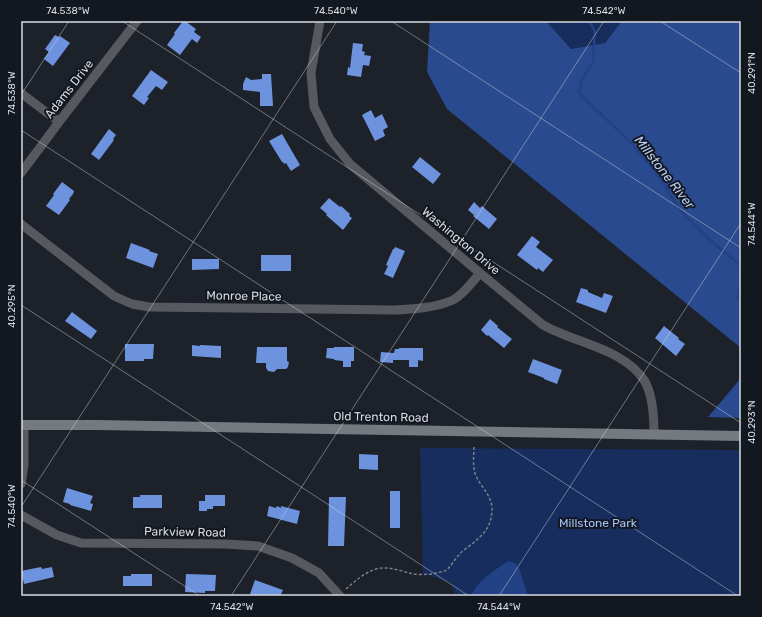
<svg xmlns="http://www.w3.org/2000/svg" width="762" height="617" font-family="Rubik,sans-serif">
<rect width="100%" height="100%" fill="#1d2129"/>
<path fill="#162d5e" d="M546 21H622L605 43 571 49Z
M420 448 741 450V596H455L451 583 428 575H423Z"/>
<path fill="#294a8e" d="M430 21H546L571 49 605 43 622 21H741V348L447 109 427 72Z
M741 378V418L708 417Z"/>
<path fill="#224285" d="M509 561 515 563 519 568 528 596H471C475 583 498 567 509 561Z"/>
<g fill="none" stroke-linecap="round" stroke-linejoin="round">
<path stroke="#224285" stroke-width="2.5" d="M589 21 595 31 593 62 581 81 579 93 633 145 658 175 679 209 710 240 741 266
M741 281 738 298 741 304"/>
</g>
<path fill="#6d93de" d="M183 21H185L196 29 194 32 201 37 197 43 192 39 180 55 167 45 175 34 174 33Z
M55 35 59 37 60 36 70 43 53 66 44 59 49 52 45 49Z
M353 43 363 44 362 51 365 52 364 55 371 56 369 66 363 65 361 77 347 75 348 67 350 68Z
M151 70 168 82 162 90 156 86 147 97 149 98 144 105 132 96Z
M262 74H271L273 106H260V92L243 90V84L246 77 251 80 262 79Z
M371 110 375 118 382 114 388 127 383 130 385 136 375 141 362 115Z
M109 129 116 135 113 139 114 140 99 160 91 154Z
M282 134 300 165 291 171 286 163 284 164 283 162H282L269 141Z
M420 157 441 174 433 184 412 167Z
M62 182 74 191 73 194 69 199 70 200 59 215 46 206 54 195 53 194Z
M329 198 340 207 341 206 350 214 349 216 352 218 343 230 326 215 327 214 320 208Z
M474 202 480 208 482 206 497 219 489 229 473 216 474 215 468 210Z
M532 236 540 242 536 247 553 260 543 272 538 268 537 270 517 255Z
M131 243 150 250 149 251 158 254 153 268 126 258Z
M395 247 405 251 393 278 384 274 388 266 386 265 393 249H394Z
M261 255H291V271H261Z
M192 259H219V269L192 270Z
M581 288 588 290V292L602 298 604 293 613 296 606 313 576 302Z
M72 312 97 331 91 339 65 321Z
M490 319 498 326 497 327 512 339 504 348 488 335 487 336 481 330Z
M664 326 679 338 678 339 685 344 676 356 655 338Z
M125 344H154L153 359H144V361H125Z
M192 345 200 346V345L221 346V358L192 356Z
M257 347H287V361L289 362 288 367 286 369H277L274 372 268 371 266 368V363H256Z
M334 347H354V361H351V367H343V361L334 360V359L326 358 327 348H334Z
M399 348H423V361L418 360V367H409V360H393V363L380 362 381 352 394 353 395 349H399Z
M533 359 562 370 557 384 544 379V378L528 372Z
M359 454 378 455V470L359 469Z
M67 488 93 496 90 503 93 504 91 511 70 505V504L63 502Z
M390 491H400V528H390Z
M140 495H162V508H133V497H140Z
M205 495H225V506H213V509H207V511H199V501H205Z
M329 497H346L344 546H328Z
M269 506 276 508 277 506 281 508V506L300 511 297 524 267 516Z
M41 567 42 569 52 567 54 577 24 584 21 571Z
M131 574H152V586H123V576H131Z
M186 574 216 575 215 591H205V593L185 592Z
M255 580 283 590 280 596H255L250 594Z"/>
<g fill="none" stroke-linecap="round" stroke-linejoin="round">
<path stroke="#7b7f86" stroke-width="1.5" stroke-dasharray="3 2" stroke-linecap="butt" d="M346 589C355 581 364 573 376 569 387 566 398 570 409 573 417 575 427 575 436 573 439 572 442 572 445 571 451 567 454 560 459 555 461 552 465 549 468 547 481 537 491 529 492 511 493 497 481 487 476 476 472 466 474 455 474 445"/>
<path stroke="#57595e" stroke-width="9" d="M320 21 311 73 314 107 330 139 350 164 480 273 543 325C575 343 624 349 644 380 653 394 654 419 654 434
M21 93 59 122
M21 173 59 122 137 21
M21 224 114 296 132 304 149 307 395 310C414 309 435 308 453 300 463 295 473 281 480 273
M21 484 24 465V425
M21 515 57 535 81 543 225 544 258 546 292 558 319 573 340 596"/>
<path stroke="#757980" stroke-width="10" d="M21 425H97L741 436"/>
</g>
<path fill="none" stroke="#d8dbe1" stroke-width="1" stroke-opacity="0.45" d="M122 21 741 423M391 21 741 248M660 21 741 73M21 95 69 21M21 130 738 596M21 305 469 596M21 480 200 596M21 507 337 21M231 596 604 21M499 596 741 223"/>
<g text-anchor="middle" stroke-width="4" stroke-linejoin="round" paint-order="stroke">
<g font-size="12" fill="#d8dbe1" stroke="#131820">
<text transform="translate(69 89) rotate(-52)" y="4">Adams Drive</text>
<text transform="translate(461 241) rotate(40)" y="4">Washington Drive</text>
<text transform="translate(244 296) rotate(1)" y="4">Monroe Place</text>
<text transform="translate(381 417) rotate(1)" y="4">Old Trenton Road</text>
<text transform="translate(185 532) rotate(1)" y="4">Parkview Road</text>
</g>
<g font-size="12" fill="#a3c2fc" stroke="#131820">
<text x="598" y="527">Millstone Park</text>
</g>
<g font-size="13" font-style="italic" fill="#b9cef6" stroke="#131820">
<text transform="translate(665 172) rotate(52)" y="5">Millstone River</text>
</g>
</g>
<rect width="762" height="617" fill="none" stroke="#131820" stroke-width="44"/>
<rect x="22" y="22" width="718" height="573" fill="none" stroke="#d8dbe1" stroke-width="1.5"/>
<g font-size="10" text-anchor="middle" fill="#d8dbe1">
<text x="68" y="14">74.538°W</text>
<text x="336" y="14">74.540°W</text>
<text x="604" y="14">74.542°W</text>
<text transform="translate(751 73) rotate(-90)" y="4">40.291°N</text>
<text transform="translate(11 93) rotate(-90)" y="4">74.538°W</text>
<text transform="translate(751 224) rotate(-90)" y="4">74.544°W</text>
<text transform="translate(11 306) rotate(-90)" y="4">40.295°N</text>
<text transform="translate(751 422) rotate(-90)" y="4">40.293°N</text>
<text transform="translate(11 506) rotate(-90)" y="4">74.540°W</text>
<text x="232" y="610">74.542°W</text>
<text x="499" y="610">74.544°W</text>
</g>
</svg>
